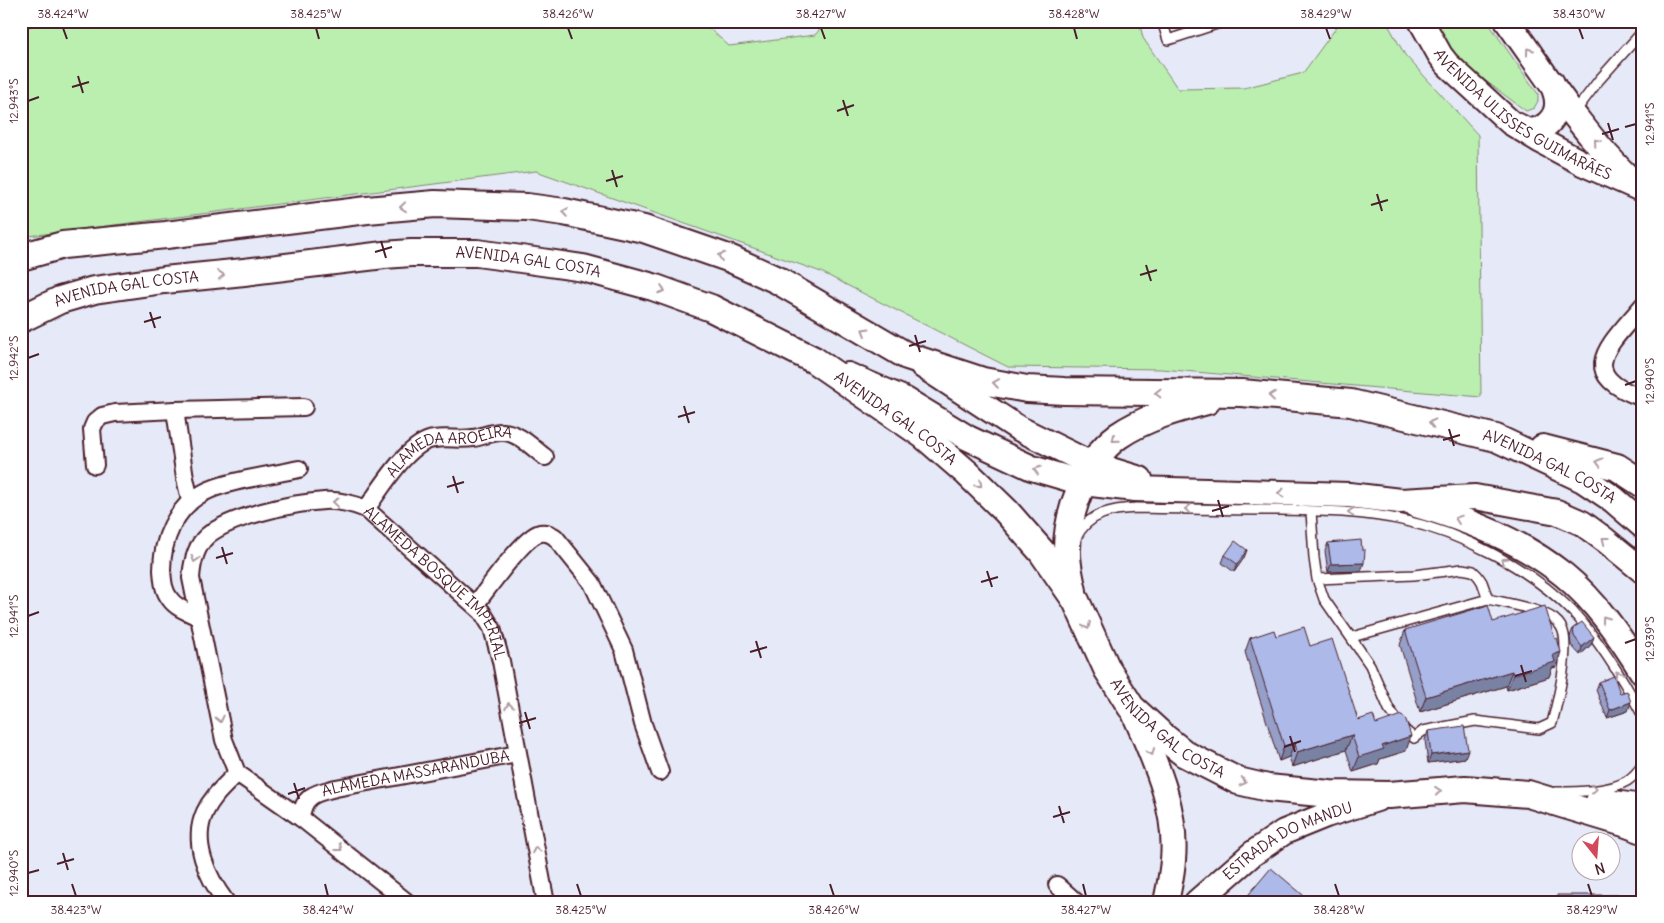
<svg xmlns="http://www.w3.org/2000/svg" width="1664" height="923" font-family="Delius,sans-serif">
<rect width="100%" height="100%" fill="#e6eaf8"/>
<filter id="ink" filterUnits="userSpaceOnUse"><feTurbulence type="fractalNoise" baseFrequency=".02" numOctaves="2"/><feDisplacementMap in="SourceGraphic" scale="10" xChannelSelector="R" yChannelSelector="G"/><feConvolveMatrix kernelMatrix="1 2 1 2 8 2 1 2 1" color-interpolation-filters="sRGB"/></filter>
<g filter="url(#ink)">
<path fill="#baefb0" stroke="#82876e" d="M51 21H604L612 26H618L671 21H701L729 46 815 35 827 21H1139L1143 38 1178 89 1244 88 1303 73 1341 21H1386L1405 55 1478 135 1481 397 1161 369 1008 367 821 272 536 171 21 237V29Z
M1432 21H1487L1538 94V101L1534 108 1526 111 1467 67 1447 46Z"/>
<g fill="none" stroke-linecap="round" stroke-linejoin="round">
<defs>
<path id="service" d="M1162 21 1168 40 1226 21
M1574 113 1599 80 1643 31
M1311 511 1314 558 1317 579 1324 599 1370 665 1389 709 1405 730 1414 738 1423 731 1475 721 1539 729 1552 723C1558 700 1568 658 1564 635 1563 629 1559 623 1554 619 1541 609 1505 603 1488 599
M1076 538C1088 513 1112 509 1137 508 1185 509 1233 510 1281 510 1322 511 1362 511 1402 520 1462 533 1530 568 1573 612 1601 642 1623 679 1643 716
M1317 579 1414 575 1462 569 1473 571 1478 576 1482 582 1488 599 1352 637
M1556 792C1576 792 1609 792 1627 781 1633 777 1639 770 1643 764"/>
<g id="minor">
<path d="M1643 305C1612 343 1571 374 1643 398"/>
<path d="M175 410 185 478 190 500"/>
<path d="M95 465 92 429 95 422 102 416 115 413 175 410 304 407"/>
<path id="s1" d="M366 509C381 489 408 442 434 439 447 437 460 440 473 438 483 437 492 431 503 432 518 432 534 449 545 457"/>
<path d="M475 605C488 589 523 537 540 533 547 532 550 534 555 537L592 583 624 650 643 724 660 772"/>
<path d="M198 617C188 612 176 608 170 599 163 590 163 581 162 570 162 540 175 508 203 493 225 481 272 475 299 469"/>
<path id="s2" d="M301 818C303 794 317 793 336 788L517 754"/>
<path d="M1057 885 1076 902"/>
<path d="M226 902C207 877 191 842 205 812 212 796 226 785 237 773"/>
<path id="s3" d="M407 902 301 818 237 773 224 740 191 578C192 564 196 546 207 536 231 516 293 503 324 501 338 500 353 504 366 509L482 612 492 628 501 661 545 898"/>
</g>
<g id="secondary">
<path id="s4" d="M1421 21 1440 55 1447 64 1510 122 1541 141 1582 163 1643 190"/>
<path d="M1507 21C1546 75 1584 136 1632 181"/>
<path d="M1516 125C1519 126 1523 129 1526 130 1543 134 1558 117 1557 102 1557 95 1554 89 1552 83"/>
<path d="M923 366 1018 428 1091 464 1140 479"/>
<path d="M848 375 904 399 968 438 1032 468 1083 483 1135 489 1349 495 1400 501 1475 497 1557 512 1582 523 1605 540 1643 571"/>
<path d="M1416 505C1469 520 1520 540 1564 575 1596 601 1621 638 1643 673"/>
<path d="M1132 708C1152 755 1178 807 1173 860 1172 874 1169 888 1166 902"/>
<path id="s5" d="M1197 902 1252 854 1284 832 1326 815 1377 799"/>
</g>
<g id="primary">
<path id="s6" d="M21 257 63 245 166 235 367 210 435 204 527 207 564 212 644 229 731 259 777 280 907 356 983 381 1027 389 1064 391 1242 393 1351 403 1496 438 1583 479 1613 499 1643 525"/>
<path id="s7" d="M21 319 60 300 94 290 164 280 244 272 384 255 411 253H477L514 258 583 268 653 287 711 308 814 360 923 435 967 473 1006 511 1042 552 1076 601 1107 669 1131 707 1165 738 1185 754 1238 781 1268 788 1330 794 1389 795 1465 789 1528 794 1624 823 1643 830"/>
<path d="M1543 448 1617 467 1643 484"/>
<path d="M1073 591C1070 578 1067 565 1067 553 1066 515 1086 459 1118 436 1144 418 1177 409 1207 401"/>
<path d="M1599 802 1643 808"/>
</g>
</defs>
<use href="#service" stroke="#4a1f2b" stroke-width="12"/>
<use href="#minor" stroke="#4a1f2b" stroke-width="20"/>
<use href="#secondary" stroke="#4a1f2b" stroke-width="28"/>
<use href="#primary" stroke="#4a1f2b" stroke-width="30"/>
<use href="#service" stroke="#fff" stroke-width="9"/>
<use href="#minor" stroke="#fff" stroke-width="16"/>
<use href="#secondary" stroke="#fff" stroke-width="24"/>
<use href="#primary" stroke="#fff" stroke-width="26"/>
</g>
<path fill="#959fc8" stroke="#4a1f2b" d="M1328 543 1361 571 1328 572 1325 551Z
M1225 555 1244 558 1234 572 1222 563Z
M1493 622 1556 667 1552 668 1549 677 1507 690 1506 686 1420 712 1400 645 1405 630Z
M1573 628 1591 645 1580 655 1571 645 1570 637Z
M1276 636 1310 646 1358 720 1376 724 1406 751 1380 759 1378 764 1353 772 1346 750 1292 767 1289 757 1279 761 1245 652 1250 638Z
M1599 682 1620 693 1628 711 1607 718 1596 690Z
M1428 731 1465 758 1428 763 1425 740Z"/>
<path fill="#7982a3" stroke="#4a1f2b" d="M1247 550 1244 558 1234 572 1237 564Z
M1364 563 1361 571 1328 572 1331 564Z
M1594 637 1591 645 1580 655 1582 647Z
M1561 652 1556 667 1552 668 1549 677 1507 690 1513 675 1553 655Z
M1512 671 1506 686 1420 712 1426 697Z
M1631 702 1628 711 1607 718 1610 710Z
M1352 735 1346 750 1292 767 1297 752Z
M1411 736 1406 751 1380 759 1378 764 1353 772 1359 757 1382 746Z
M1295 743 1289 757 1279 761 1284 746Z
M1468 750 1465 758 1428 763 1431 755Z"/>
<path fill="#adb9e9" stroke="#4a1f2b" d="M1361 540 1362 550H1365L1364 563 1331 564 1328 543Z
M1235 541 1247 550 1237 564 1225 555Z
M1488 605 1493 622 1545 606 1555 639 1557 638 1561 652 1553 655 1555 662 1513 675 1512 671 1426 697 1405 630Z
M1582 622 1594 637 1582 647 1574 636 1573 628Z
M1304 627 1310 646 1332 639 1358 720 1373 715 1376 724 1402 715 1406 720 1411 736 1382 746 1384 749 1359 757 1352 735 1297 752 1295 743 1284 746 1250 638 1274 630 1276 636Z
M1614 676 1620 693 1627 691 1631 702 1610 710 1599 682Z
M1464 726 1468 750 1431 755 1428 731Z
M1271 868 1309 900 1307 902H1246L1244 900Z
M1228 895 1236 902H1222Z
M1557 895H1643V902H1557Z"/>
<defs><path id="oneway-chevron" d="M-2-3.5L2.5 0L-2 3.5" fill="none" stroke-width="1.6" stroke-linecap="round" stroke-linejoin="round" transform="scale(1.25)"/></defs>
<g stroke="#ae9aa0">
<use href="#oneway-chevron" transform="translate(1529 51) rotate(-126)"/>
<use href="#oneway-chevron" transform="translate(1597 142) rotate(-130)"/>
<use href="#oneway-chevron" transform="translate(403 207) rotate(175)"/>
<use href="#oneway-chevron" transform="translate(565 212) rotate(-171)"/>
<use href="#oneway-chevron" transform="translate(721 256) rotate(-161)"/>
<use href="#oneway-chevron" transform="translate(221 275) rotate(-5)"/>
<use href="#oneway-chevron" transform="translate(662 290) rotate(20)"/>
<use href="#oneway-chevron" transform="translate(865 331) rotate(-149)"/>
<use href="#oneway-chevron" transform="translate(996 383) rotate(-171)"/>
<use href="#oneway-chevron" transform="translate(1158 393) rotate(-179)"/>
<use href="#oneway-chevron" transform="translate(1272 396) rotate(-174)"/>
<use href="#oneway-chevron" transform="translate(1432 423) rotate(-166)"/>
<use href="#oneway-chevron" transform="translate(1115 439) rotate(140)"/>
<use href="#oneway-chevron" transform="translate(1599 462) rotate(-164)"/>
<use href="#oneway-chevron" transform="translate(1037 470) rotate(-162)"/>
<use href="#oneway-chevron" transform="translate(979 484) rotate(44)"/>
<use href="#oneway-chevron" transform="translate(1281 493) rotate(-179)"/>
<use href="#oneway-chevron" transform="translate(336 502) rotate(-174)"/>
<use href="#oneway-chevron" transform="translate(1188 509) rotate(-179)"/>
<use href="#oneway-chevron" transform="translate(1351 512) rotate(-175)"/>
<use href="#oneway-chevron" transform="translate(1458 519) rotate(-161)"/>
<use href="#oneway-chevron" transform="translate(1605 540) rotate(-142)"/>
<use href="#oneway-chevron" transform="translate(195 559) rotate(107)"/>
<use href="#oneway-chevron" transform="translate(1504 561) rotate(-148)"/>
<use href="#oneway-chevron" transform="translate(1605 619) rotate(-126)"/>
<use href="#oneway-chevron" transform="translate(1087 626) rotate(65)"/>
<use href="#oneway-chevron" transform="translate(1618 674) rotate(-121)"/>
<use href="#oneway-chevron" transform="translate(509 706) rotate(-100)"/>
<use href="#oneway-chevron" transform="translate(220 719) rotate(78)"/>
<use href="#oneway-chevron" transform="translate(1151 752) rotate(67)"/>
<use href="#oneway-chevron" transform="translate(1243 782) rotate(15)"/>
<use href="#oneway-chevron" transform="translate(1594 789) rotate(-7)"/>
<use href="#oneway-chevron" transform="translate(1438 791) rotate(-5)"/>
<use href="#oneway-chevron" transform="translate(339 848) rotate(38)"/>
<use href="#oneway-chevron" transform="translate(536 850) rotate(-101)"/>
</g>
</g>
<path fill="none" stroke="#4a1f2b" stroke-width="2" d="M63 28 67 39M316 28 319 39M568 28 572 39M821 28 825 39M1074 28 1077 39M1326 28 1330 39M1579 28 1583 39M78 76 83 93M72 87 89 82M843 100 848 116M28 101 39 97M837 111 854 105M1608 123 1613 140M1625 127 1636 124M1602 134 1619 129M612 170 617 187M606 181 623 176M1377 194 1382 211M1371 205 1388 200M381 241 386 258M375 252 392 247M1146 265 1151 281M1140 275 1157 270M150 312 155 328M144 322 161 317M915 335 920 352M909 346 926 341M28 358 39 354M1625 385 1636 381M684 406 689 423M678 417 695 412M1449 429 1454 446M1443 440 1460 435M453 476 458 493M447 487 464 482M1218 500 1223 517M1212 511 1229 506M222 547 227 564M216 558 233 553M987 571 992 587M981 582 998 577M28 616 39 612M756 641 761 658M1625 643 1636 639M750 652 767 647M1521 665 1526 682M1515 676 1532 671M525 712 530 729M519 723 536 718M1290 736 1295 752M1284 747 1301 741M294 783 299 799M288 794 305 788M1059 806 1064 823M1053 817 1070 812M63 853 68 870M57 864 74 859M28 873 39 870M72 884 76 896M325 884 328 896M577 884 581 896M830 884 834 896M1083 884 1086 896M1335 884 1339 896M1588 884 1592 896"/>
<g text-anchor="middle" stroke-width="4.5" stroke-linejoin="round" paint-order="stroke">
<g font-size="15" fill="#4a1f2b" stroke="#fff">
<text dy="5" stroke="none"><textPath href="#s4" startOffset="142">AVENIDA ULISSES GUIMARÃES</textPath></text>
<text dy="5" stroke="none"><textPath href="#s7" startOffset="516">AVENIDA GAL COSTA</textPath></text>
<text dy="5" stroke="none"><textPath href="#s7" startOffset="111">AVENIDA GAL COSTA</textPath></text>
<text dy="5" stroke="none"><textPath href="#s7" startOffset="921">AVENIDA GAL COSTA</textPath></text>
<text dy="5" stroke="none"><textPath href="#s1" startOffset="110">ALAMEDA AROEIRA</textPath></text>
<text dy="5" stroke="none"><textPath href="#s6" startOffset="1581">AVENIDA GAL COSTA</textPath></text>
<text dy="5" stroke="none"><textPath href="#s3" startOffset="730">ALAMEDA BOSQUE IMPERIAL</textPath></text>
<text dy="5" stroke="none"><textPath href="#s7" startOffset="1341">AVENIDA GAL COSTA</textPath></text>
<text dy="5" stroke="none"><textPath href="#s2" startOffset="132">ALAMEDA MASSARANDUBA</textPath></text>
<text dy="5" stroke="none"><textPath href="#s5" startOffset="111">ESTRADA DO MANDU</textPath></text>
</g>
</g>
<rect width="1664" height="923" fill="none" stroke="#fff" stroke-width="55"/>
<g transform="translate(1596 856) rotate(163)"><circle r="24" fill="#ffffff" stroke="#b7a5aa"/>
<path d="M0-4L9 19L0 12L-9 19Z" fill="#d1495b"/>
<text y="-8" font-size="14" font-weight="bold" text-anchor="middle" fill="#4a1f2b">N</text>
</g>
<rect x="28" y="28" width="1608" height="868" fill="none" stroke="#4a1f2b" stroke-width="2"/>
<g font-size="12" text-anchor="middle" fill="#4a1f2b">
<text x="63" y="18">38.424°W</text>
<text x="316" y="18">38.425°W</text>
<text x="568" y="18">38.426°W</text>
<text x="821" y="18">38.427°W</text>
<text x="1074" y="18">38.428°W</text>
<text x="1326" y="18">38.429°W</text>
<text x="1579" y="18">38.430°W</text>
<text transform="translate(14 101) rotate(-90)" y="4">12.943°S</text>
<text transform="translate(1650 124) rotate(-90)" y="4">12.941°S</text>
<text transform="translate(14 358) rotate(-90)" y="4">12.942°S</text>
<text transform="translate(1650 381) rotate(-90)" y="4">12.940°S</text>
<text transform="translate(14 616) rotate(-90)" y="4">12.941°S</text>
<text transform="translate(1650 639) rotate(-90)" y="4">12.939°S</text>
<text transform="translate(14 873) rotate(-90)" y="4">12.940°S</text>
<text x="76" y="914">38.423°W</text>
<text x="328" y="914">38.424°W</text>
<text x="581" y="914">38.425°W</text>
<text x="834" y="914">38.426°W</text>
<text x="1086" y="914">38.427°W</text>
<text x="1339" y="914">38.428°W</text>
<text x="1592" y="914">38.429°W</text>
</g>
</svg>
